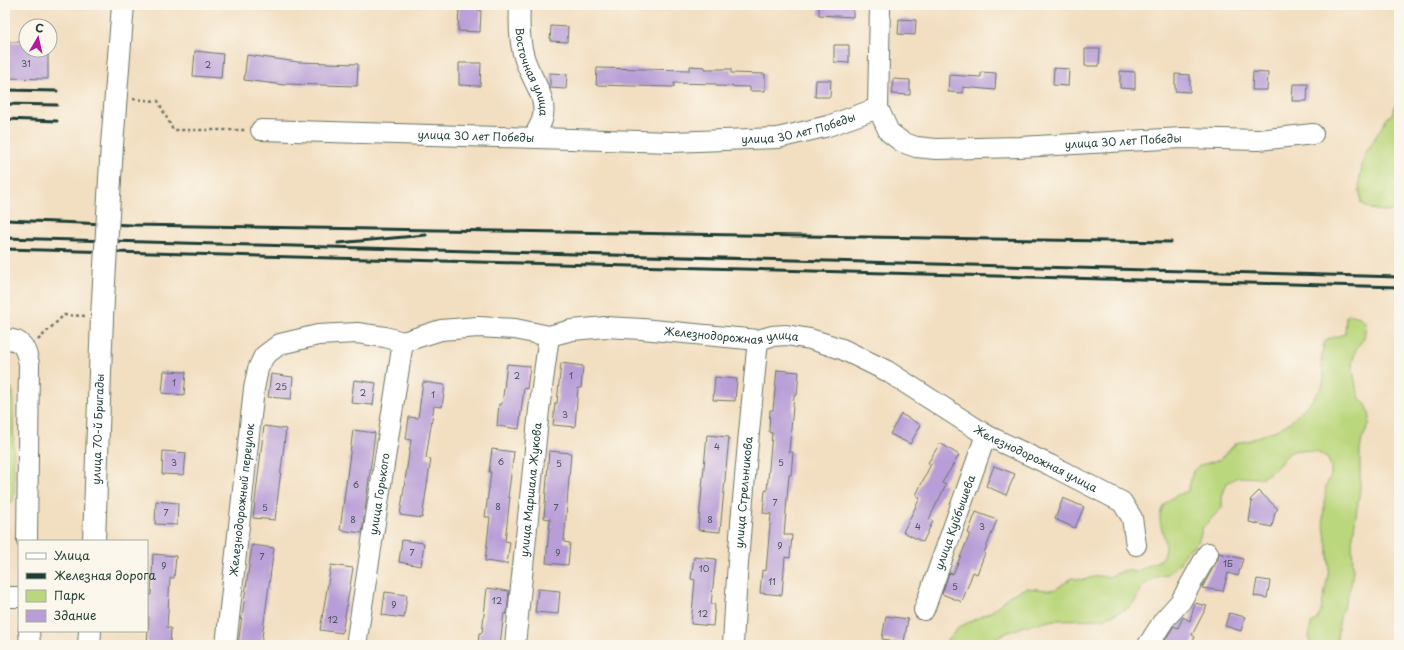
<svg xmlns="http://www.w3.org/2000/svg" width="1404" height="650" font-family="'Playpen Sans',sans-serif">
<rect width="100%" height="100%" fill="#fbf7ec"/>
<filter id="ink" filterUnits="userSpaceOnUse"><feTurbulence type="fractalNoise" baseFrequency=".025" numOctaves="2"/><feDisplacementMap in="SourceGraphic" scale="8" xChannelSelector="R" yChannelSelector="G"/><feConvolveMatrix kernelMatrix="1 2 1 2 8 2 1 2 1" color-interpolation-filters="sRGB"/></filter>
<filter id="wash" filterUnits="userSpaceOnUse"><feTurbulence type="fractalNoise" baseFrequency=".012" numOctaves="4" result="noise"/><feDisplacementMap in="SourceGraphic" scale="16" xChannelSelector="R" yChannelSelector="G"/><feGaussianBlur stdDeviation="0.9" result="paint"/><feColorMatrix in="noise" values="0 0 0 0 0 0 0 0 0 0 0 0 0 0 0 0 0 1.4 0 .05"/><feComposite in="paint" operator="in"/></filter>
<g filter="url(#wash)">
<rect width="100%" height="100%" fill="#f2dec0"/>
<path fill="#bbd77d" stroke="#6d8a58" d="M1399 98V207L1389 212 1371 209 1361 203 1359 183 1364 156 1388 117 1392 114Z
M1349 314 1360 317 1366 323 1364 338 1356 349 1352 364 1356 387 1360 398 1367 406 1370 417 1369 425 1362 439 1360 450V489L1352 542 1353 569 1351 585 1340 617 1336 645H1310L1309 636 1311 624 1317 619 1321 611 1329 570 1328 553 1323 519 1326 486 1331 475V467L1328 459 1317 452 1297 450 1289 453 1275 469 1262 478 1238 477 1227 483 1222 496V508L1203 527 1198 542 1186 552 1179 564 1167 575 1157 577 1145 584 1140 590 1136 600 1130 607 1103 619 1055 620 1025 626 1001 635 984 645H943L959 627 992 611 1010 595 1026 588 1049 590 1056 589 1072 578 1083 580 1097 576 1108 577 1126 570 1136 572 1162 559C1163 555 1165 551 1165 547 1166 538 1161 529 1160 520 1159 503 1174 495 1188 491L1193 471 1198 466 1221 459 1236 443 1250 440 1279 429 1290 422 1312 400 1322 387 1324 379 1321 361 1324 343 1327 339 1342 335 1345 333 1346 317Z
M5 383 11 387 13 394 14 495 12 502 5 506Z"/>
<g id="blocks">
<path fill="#b89dd7" d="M459 5H478L477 10H481L480 32 458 31Z
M819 5H853V17L819 15Z
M899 19 916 20 915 35 898 34Z
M551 26 568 27 567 42 550 41Z
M5 42H26V50H48V79L5 78Z
M834 45H849V63L834 62Z
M1085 49H1100L1099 66H1085Z
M195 51 223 54 221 78 193 76Z
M247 55 298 62 358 64 357 86 286 84 285 85 244 80Z
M459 63H481L480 86 459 85Z
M690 66 705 67V69H731V73L765 74V91H750V87L716 86V84L674 83V87L596 85 597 68 690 70Z
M1054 68 1069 69 1068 86 1053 85Z
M1120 71 1135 72V89L1120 88Z
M981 72 996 73 995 90 963 87V93L948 92 949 75 981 77Z
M1253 72 1268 73 1267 90H1252Z
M550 73 567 74 566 89 550 88Z
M1175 74 1190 75V92L1175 91Z
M893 79 910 80V95L892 94Z
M816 80H831L830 97H815Z
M1293 84H1308L1307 101H1292Z
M561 363 583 366 581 388H578L575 427 553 425 555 403H557Z
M507 364 530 366 527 389 524 388 519 429 497 426 499 404H502Z
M777 370 799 372 797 395H794L789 452H793L791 475H789L784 535H792L790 558 785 557 782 595 760 593 762 570 766 571 771 514 763 513 765 490 767 491 772 433 769 432 770 410H773Z
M164 371 186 372 184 395 162 393Z
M271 374 293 377 291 399 268 397Z
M715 377 737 379 735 401 713 400Z
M354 380 376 383 373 405 351 403Z
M423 382 445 385 442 407 434 406 426 458 431 459 422 518 400 515 411 440 406 439 409 417 418 418Z
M901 414 921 425 910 444 890 434Z
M264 426 286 429 275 520 253 518Z
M353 430 375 433 362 533 340 530Z
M707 435 729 437 720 532 698 530Z
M940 443 959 455 942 483 946 485 929 519 933 521 923 542 903 532 920 498 916 495 931 464 928 463Z
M492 449 514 452 508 497H510L505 541 510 542 507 564 485 561 490 517H485L491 472H489Z
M163 451 186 453 184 475 162 474Z
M549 451 571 453 564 542 570 543 568 565 546 563 550 519 544 518Z
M994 466 1015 474 1006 495 986 486Z
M1259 491 1278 509 1275 512 1272 527 1249 522 1252 502 1250 500Z
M1063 498 1084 507 1075 528 1055 519Z
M156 501 178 503 177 525 155 524Z
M976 512 997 520 984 553H985L977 574 973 572 962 602 942 594 949 573 953 574 970 534 968 533Z
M402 540 424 543 421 566 399 562Z
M252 545 274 548 271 570 261 645H238Z
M1219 553 1243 559 1238 576 1228 573 1223 591 1202 588 1218 559Z
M153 554 176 556 174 578H170L167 628H171L170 645H147L149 617H147V595H151Z
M694 557 716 559 711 604H715L713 626 691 624 695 580 691 579Z
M331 565 353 568 342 633 320 630Z
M1257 579 1270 581 1267 598 1254 596Z
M487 588 509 591 507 614 504 613 500 645H478L479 633H482Z
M538 589 560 591 558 614 535 612Z
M385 592 407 595 404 618 382 615Z
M1195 603 1207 606 1192 635 1195 637 1191 645H1167L1163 643 1174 626 1178 628 1183 617 1190 621Z
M1229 613 1245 617 1241 631 1225 626Z
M886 616 908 619 904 642 882 639Z"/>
</g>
</g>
<g filter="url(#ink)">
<use href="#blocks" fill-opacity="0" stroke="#697565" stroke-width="1"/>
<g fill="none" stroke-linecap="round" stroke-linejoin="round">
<defs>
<g id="minor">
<path id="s1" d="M520 5C519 22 519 40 524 57 530 78 549 98 542 120 540 126 536 132 534 137"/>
<path d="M878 108 880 5"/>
<path id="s2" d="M261 130 672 142 778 138 828 126 878 108 889 132 902 142 916 147 936 149 1020 147 1182 138 1259 140 1313 134"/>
<path d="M5 339C23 339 26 349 29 364L27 541"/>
<path d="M5 597H19"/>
<path id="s3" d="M924 610 986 435"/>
<path d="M29 631 30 645"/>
<path id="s4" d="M226 645 254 389 258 369 264 356 280 344 318 335 357 333 385 337 403 342 441 330 478 327 515 329 549 336 572 330 606 327 642 329 758 340 772 336 786 335 810 339 842 349 887 371 986 435 1050 465 1122 502 1132 518 1136 545"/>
<path id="s5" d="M356 645 403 342"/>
<path id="s6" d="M515 645 539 410 549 336"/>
<path id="s7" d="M733 645C738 543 748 441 758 340"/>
<path d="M1148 645 1164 620 1181 601 1208 553"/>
</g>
<g id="major">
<path d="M112 145 123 5"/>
<path id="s8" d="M94 541 102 317"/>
<path d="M89 645 90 631"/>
</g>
</defs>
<use href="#minor" stroke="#697565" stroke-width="22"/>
<use href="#major" stroke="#697565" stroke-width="24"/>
<path stroke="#697565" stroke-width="2.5" stroke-dasharray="3 3" stroke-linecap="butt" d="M133 99 158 101 173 130H245
M38 340 64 315 85 316"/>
<use href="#minor" stroke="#fff" stroke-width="20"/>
<use href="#major" stroke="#fff" stroke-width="22"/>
<path stroke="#1f3d34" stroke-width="3" d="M5 90 57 91
M5 104 57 105
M5 119 57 121
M5 220 132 225 1171 242
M5 238 1399 277
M338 243 426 235
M5 249 1399 287"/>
<defs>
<path id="major-bridge" d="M102 317 112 145"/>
</defs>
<use href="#major-bridge" stroke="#697565" stroke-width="24" stroke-linecap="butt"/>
<use href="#major-bridge" stroke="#fff" stroke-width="22"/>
</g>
</g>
<g text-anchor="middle" stroke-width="3" stroke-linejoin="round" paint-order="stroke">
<g font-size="9" fill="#45555d">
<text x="26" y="67">31</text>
<text x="208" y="68">2</text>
<text x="517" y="379">2</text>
<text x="571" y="379">1</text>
<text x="174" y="386">1</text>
<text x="281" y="390">25</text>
<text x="363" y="396">2</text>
<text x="433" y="398">1</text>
<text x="565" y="418">3</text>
<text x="717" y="450">4</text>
<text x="501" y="465">6</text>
<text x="174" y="466">3</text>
<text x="781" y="466">5</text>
<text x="559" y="467">5</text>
<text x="356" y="488">6</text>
<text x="775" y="506">7</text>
<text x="498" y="510">8</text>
<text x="265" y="511">5</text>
<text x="556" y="511">7</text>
<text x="166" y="516">7</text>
<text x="353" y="523">8</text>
<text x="710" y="523">8</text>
<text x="918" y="530">4</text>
<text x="982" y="530">3</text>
<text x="780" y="549">9</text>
<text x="412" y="556">7</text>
<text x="558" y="556">9</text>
<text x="262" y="560">7</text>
<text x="1228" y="567">1Б</text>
<text x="164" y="569">9</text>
<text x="704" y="572">10</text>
<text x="772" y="585">11</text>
<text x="955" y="590">5</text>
<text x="497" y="604">12</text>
<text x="394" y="608">9</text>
<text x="703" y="617">12</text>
<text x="333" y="623">12</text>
</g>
<g font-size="11" fill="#1f3d34" stroke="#fbf7ec">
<text dy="4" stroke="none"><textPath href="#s1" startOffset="69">Восточная улица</textPath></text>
<text dy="4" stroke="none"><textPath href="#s2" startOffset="539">улица 30 лет Победы</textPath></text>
<text dy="4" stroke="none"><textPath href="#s2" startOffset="215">улица 30 лет Победы</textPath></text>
<text dy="4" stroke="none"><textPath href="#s2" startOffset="887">улица 30 лет Победы</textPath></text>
<text dy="4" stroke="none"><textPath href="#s4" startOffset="770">Железнодорожная улица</textPath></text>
<text dy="4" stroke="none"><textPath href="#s8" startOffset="112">улица 70-й Бригады</textPath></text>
<text dy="4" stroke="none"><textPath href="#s4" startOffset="1106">Железнодорожная улица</textPath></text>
<text dy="4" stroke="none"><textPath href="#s6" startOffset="156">улица Маршала Жукова</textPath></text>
<text dy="4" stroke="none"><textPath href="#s7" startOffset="153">улица Стрельникова</textPath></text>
<text dy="4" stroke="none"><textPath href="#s5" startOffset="153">улица Горького</textPath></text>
<text dy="4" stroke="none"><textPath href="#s4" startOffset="146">Железнодорожный переулок</textPath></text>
<text dy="4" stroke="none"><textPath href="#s3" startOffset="93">улица Куйбышева</textPath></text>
</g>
</g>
<rect width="1404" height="650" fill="none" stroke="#fbf7ec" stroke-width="20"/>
<rect x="18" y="540" width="130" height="92" fill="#fbf7ec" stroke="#a3ada2"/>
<rect x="26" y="553" width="20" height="6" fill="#ffffff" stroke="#a3ada2"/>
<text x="54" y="560" font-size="12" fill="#1f3d34">Улица</text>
<rect x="26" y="573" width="20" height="6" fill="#1f3d34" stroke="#a3ada2"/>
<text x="54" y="580" font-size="12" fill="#1f3d34">Железная дорога</text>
<rect x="26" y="590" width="20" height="12" fill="#bbd77d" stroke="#a3ada2"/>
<text x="54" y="600" font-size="12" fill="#1f3d34">Парк</text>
<rect x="26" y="610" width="20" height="12" fill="#b89dd7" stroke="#a3ada2"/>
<text x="54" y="620" font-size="12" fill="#1f3d34">Здание</text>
<g transform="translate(38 38) rotate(9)"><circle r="19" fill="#fbf7ec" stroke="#a3ada2"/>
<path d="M0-3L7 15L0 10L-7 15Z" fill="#b5179e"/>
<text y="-6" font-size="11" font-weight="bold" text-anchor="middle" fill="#1f3d34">С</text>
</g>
</svg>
